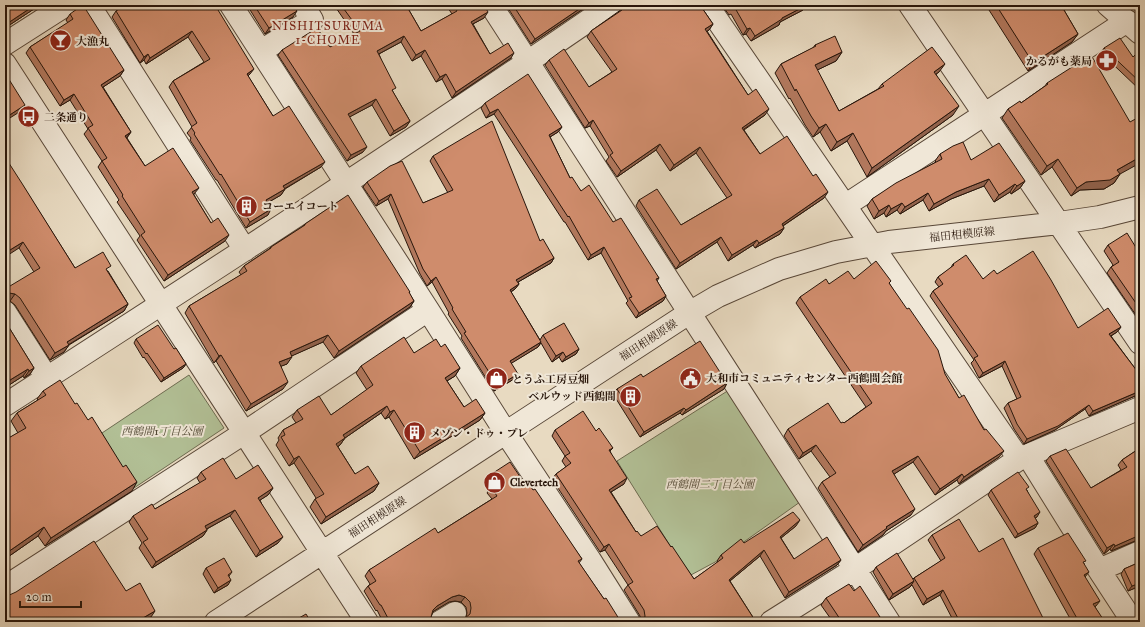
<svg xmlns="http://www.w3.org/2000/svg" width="1145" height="627" font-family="'IM FELL Great Primer','Noto Serif JP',serif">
<rect width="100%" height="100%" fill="#e8dac1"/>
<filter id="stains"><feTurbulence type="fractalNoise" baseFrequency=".005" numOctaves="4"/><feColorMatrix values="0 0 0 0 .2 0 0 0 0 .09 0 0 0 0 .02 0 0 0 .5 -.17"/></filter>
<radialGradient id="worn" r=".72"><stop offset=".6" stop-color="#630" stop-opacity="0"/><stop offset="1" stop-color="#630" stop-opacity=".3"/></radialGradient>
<path fill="#b2c096" stroke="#6d6b50" d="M189 375 224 428 134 488 99 435Z
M729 390 800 502 717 561 689 576 617 461Z"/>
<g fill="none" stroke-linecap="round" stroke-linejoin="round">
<defs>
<path id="minor" d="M89 5 245 250
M231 5 428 310 506 433 590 560 629 622
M491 5 889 622
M707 5 1019 459
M910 5 1140 343
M1108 5 1140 33
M5 44 66 5
M261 51 312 20 303 5
M5 64 367 622
M846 205 1127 21
M5 312 47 378
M5 405C208 274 412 142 611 5
M1028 456 1099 570 1133 622
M1099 570 1140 552
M5 587 244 433 428 310
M216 622 689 313 718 296 779 269 836 252 889 242 1059 223 1100 217 1140 207
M440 622 455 613
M771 622 855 569 1019 459 1140 408"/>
</defs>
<use href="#minor" stroke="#584738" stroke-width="24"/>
<use href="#minor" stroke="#f0e7d7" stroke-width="22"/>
</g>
<path fill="#b2785d" stroke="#28160b" d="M5 5H40L5 28Z
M116 5H215L250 74 248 76 273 116 321 167 285 189 281 195 267 203 268 215 246 228 217 180H216L190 140 191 138 187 133 192 127 169 87 173 81 204 62 188 37 146 64 144 60 140 63 112 17 116 11 119 9Z
M247 5H293V17L265 34Z
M334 5H406L421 31 452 14 446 5H484V18L473 24 490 54 511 58 452 98 442 79 436 82 421 56 412 61 401 42 379 54 393 92 410 121 406 127 390 136 372 105 349 117 363 152 347 161 278 55 282 50 330 47 354 34Z
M506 5H589L531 44Z
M623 5H700L713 24 709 30 707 31 748 95 765 115 744 130 760 154 824 198 783 226 784 228 780 234 755 248 753 245 728 261 717 242 676 269 636 206 639 200 681 225 727 198 696 153 670 171 656 150 617 177 606 161 609 157 590 126 585 128 545 65 549 60 589 87 612 72 587 37 591 31 622 9Z
M722 5H807L803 10 780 22 779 25 751 41 746 34 743 35 731 14 729 15Z
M992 5H1061L1078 34 1072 42 1028 71 989 10Z
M70 14 124 70 120 76 103 87 131 132 127 138 145 166 194 194V195L211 223 225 241 164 281 137 240 140 236 117 202 119 200 98 167 102 161 84 134 88 129 70 100 60 106 26 53 30 47 68 23 66 20Z
M815 45 842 52 836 61 817 70 839 111 878 89 882 84 939 72 936 74 953 115 867 177 847 141 831 151 820 132 813 137 805 125 790 98 789 99 775 73 781 64 813 48Z
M1104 48 1133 57 1140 54V97L1137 94 1140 90 1101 53Z
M1047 83 1120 174 1114 183 1104 189 1080 190 1071 196 1052 167 1041 175 1002 118 1008 109 1021 103 1045 86Z
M485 103 562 127 558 132 550 137 570 178 581 191 613 222 659 278 657 281 666 296 663 301 636 318 626 303 628 301 601 253 588 260 565 222H564L494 114 486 118 481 108Z
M940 154 971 160 1025 181 1020 188 1011 194 1010 192 994 202 984 186 951 199 929 211 923 200 900 214 897 210 886 217 884 213 874 219 867 206 872 199 936 162 935 161Z
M433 156 540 241 554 258 551 263 518 282 519 284 515 289 511 292 540 340 543 335 579 349 576 354 562 362 559 357 552 362 541 343 538 347 511 363 514 379 494 391 461 338 462 336 448 314 449 313 432 282 427 286 420 274 388 199 376 206 363 187 367 182 423 203 448 193 430 161Z
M23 186 75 268 108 271 128 304 124 311 69 345 64 352 50 360 15 305 10 301 5 300 34 272 19 248Z
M305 224 410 292 409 293 414 301 410 307 334 358 323 342 291 356 287 364 281 366 283 389 246 411 216 361 214 363 185 313 189 306 241 275 239 272 244 266 269 249 271 247 302 227Z
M1108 245 1140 254V321L1107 273 1111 267 1113 265 1104 251Z
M953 264 983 279 997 274 1078 328 1121 327 1117 332 1111 336 1137 371 1140 372V396H1135L1089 416 1085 409 1055 430 1024 444 1014 429 1004 408 1008 403 1017 399 1002 366 979 378 971 363 974 360 930 296 933 291 939 287 935 282 938 277 950 269Z
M854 279 889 283 959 398 999 457 967 479 959 484 957 480 935 495 913 462 894 474 911 515 886 531 883 535 858 552 818 488 822 482 830 477 811 451 799 459 784 436 788 429 844 423 866 407 796 303 800 297 829 284Z
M5 321 34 368 30 374 24 378 23 376 6 387 5 386Z
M136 339 174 349 186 364 183 368 161 382 144 357 143 358 134 343Z
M441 347 460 368 455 376 447 381 464 407 485 413 480 420 453 437 452 436 414 459 389 417 385 419 381 413 345 438 340 445 338 447 355 474 379 483 374 491 321 524 310 507 315 499 316 498 294 463 289 466 276 445 279 440 278 438 283 430 296 423 292 417 297 410 331 415 367 390 356 373 361 366 414 353Z
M643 377 727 383 724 389 682 415 680 413 640 437 613 394 617 389Z
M43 391 75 404 132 491 45 546 38 536 5 559V440L18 433 11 421 17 413 38 400 37 399Z
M1140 419V427L1138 423Z
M555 430 596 431 613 448 610 451 624 484 611 492 636 532 641 536 671 547 694 579 718 562 717 561 721 555 744 543 796 526 781 538 794 559 841 560 837 565 785 598 760 556 730 581 756 622H641L640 616 624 590 628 585 605 550 600 552 552 479 556 474 566 467 562 461 565 456 552 436Z
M1140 448V540L1135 541 1111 551 1110 549 1104 554 1046 461 1050 456 1091 488 1121 470 1118 465 1122 460Z
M201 472 236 479 273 488 268 495 260 500 278 543 256 557 230 516 207 529V530L203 536 152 568 139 548 142 543 129 522 133 516 155 509 200 483 197 478Z
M490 475 525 484 533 490 582 559 579 563 604 599 621 622 465 618 466 617 467 613 466 607 461 602 455 601 449 602 434 611 433 612 431 617 433 622H383L377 610 376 611 364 591 368 586 370 584 365 576 369 570 438 533 492 499 487 493 491 487 487 481Z
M991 490H1027L1037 517 1035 518 1038 523 1035 528 1015 538 988 495Z
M932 535 979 552 1045 622H954L940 595 923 605 912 585 910 587 889 600 873 572 876 567 913 579 914 578 941 561 928 540Z
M1038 548 1084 563 1085 577 1096 606 1095 607 1104 622H1072L1034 554Z
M1140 562V586L1128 591 1121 574 1124 569Z
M206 568 232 572 229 576 228 585 214 593 203 574Z
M854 591 880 617 876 622H833L821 605 826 598Z"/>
<path fill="#91624c" stroke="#28160b" d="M35 5H40L5 28V27L8 23Z
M585 5H589L531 44 535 39Z
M807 5 803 10 780 22 779 25 751 41 755 36 782 18Z
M297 11 293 17 265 34 269 28Z
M488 12 484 18 467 27 471 22Z
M713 24 709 30 701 35 705 29Z
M750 28 746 34 743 35 747 29Z
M192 31 188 37 146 64 150 58Z
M1078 34 1072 42 1028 71 1033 63Z
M404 36 401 42 373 57 377 51Z
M425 50 421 56 412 61 416 55Z
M842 52 836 61 809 74 815 65Z
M514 53 511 58 452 98 456 92Z
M148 54 144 60 140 63 144 57Z
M945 64 939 72 928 80 934 72Z
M254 69 250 74 243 80 247 74Z
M124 70 120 76 97 91 101 85Z
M446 74 442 79 436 82 440 77Z
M74 94 70 100 60 106 64 100Z
M376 99 372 105 344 120 348 114Z
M25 105 21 111 5 121V118Z
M959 106 953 115 867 177 872 168Z
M498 109 494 114 486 118 490 113Z
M769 109 765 115 738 133 742 128Z
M593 120 590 126 585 128 589 123Z
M410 121 406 127 390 136 394 131Z
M826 124 820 132 813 137 819 128Z
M562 127 558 132 545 140 549 135Z
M131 132 126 138 125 136Z
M853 133 847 141 831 151 837 142Z
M660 144 656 150 617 177 621 171Z
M367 147 363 152 347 161 351 155Z
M700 147 696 153 670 171 674 165Z
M1140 157V163L1111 179 1117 170Z
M1058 159 1052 167 1041 175 1047 166Z
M325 162 321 167 279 192 283 186Z
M1120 174 1114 183 1104 189 1080 190 1071 196 1077 188 1086 182Z
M989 179 984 186 951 199 929 211 934 204 956 192Z
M1025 181 1020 188 1011 194 1017 186Z
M1015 184 1010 192 994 202 999 195Z
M199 188 194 194 188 198 192 192Z
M285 189 281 195 262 206 266 200Z
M828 192 824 198 778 229 782 224Z
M928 193 923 200 900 214 905 207Z
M391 194 388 199 376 206 379 201Z
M902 203 897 210 886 217 891 209Z
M889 205 884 213 874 219 879 211Z
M271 209 268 215 246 228 250 222Z
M784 228 780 234 755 248 759 243Z
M229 235 225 241 164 281 168 275Z
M721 237 717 242 676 269 680 263Z
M757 240 753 245 728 261 732 255Z
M23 242 19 248 5 257V253Z
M604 247 601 253 588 260 591 255Z
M554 258 551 263 513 285 516 280Z
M436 277 432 282 427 286 431 281Z
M519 284 515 289 506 295 510 290Z
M9 293 15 294 10 301 5 300V294Z
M666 296 663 301 636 318 639 313Z
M414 301 410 307 334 358 339 351Z
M128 304 124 311 63 348 67 342Z
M1121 327 1117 332 1106 339 1109 334Z
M328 335 323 342 285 359 290 352Z
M541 342 538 347 507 366 510 361Z
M69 345 64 352 50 360 55 353Z
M579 349 576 354 562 362 566 357Z
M563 352 559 357 552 362 556 356Z
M221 355 216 361 214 363 219 356Z
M292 357 287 364 274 369 279 362Z
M1005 361 1002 366 979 378 983 373Z
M186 364 183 368 161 382 164 378Z
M34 368 30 374 24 378 29 371Z
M460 368 455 376 440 385 445 378Z
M28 369 23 376 6 387 10 380Z
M518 374 514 379 494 391 498 386Z
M10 380 5 386V383Z
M288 382 283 389 246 411 251 404Z
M727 383 724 389 682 415 686 410Z
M1140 391V396H1135L1089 416 1093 411Z
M1089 405 1085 409 1055 430 1024 444 1027 439Z
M387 406 381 413 342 440 345 438 340 445 331 451 336 444 343 435Z
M684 408 680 413 640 437 644 432Z
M394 410 389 417 385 419 390 412Z
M485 413 480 420 453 437 458 430Z
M457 429 452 436 414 459 420 452Z
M816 445 811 451 799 459 803 453Z
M1004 451 999 457 959 484 964 477Z
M299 456 294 463 289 466 294 459Z
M918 456 913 462 888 478 892 471Z
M962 474 957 480 935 495 940 489Z
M627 478 624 484 606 495 609 490Z
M137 482 132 491 45 546 51 538Z
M379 483 374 491 321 524 326 517Z
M273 488 268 495 254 504 258 498Z
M915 509 911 515 886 531 883 535 858 552 863 545 886 527Z
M235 510 230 516 201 532 205 526Z
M1040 512 1037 517 1031 520 1034 516Z
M800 520 796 526 776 542 780 537Z
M1038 523 1035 528 1015 538 1018 534Z
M44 527 38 536 5 559V554Z
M207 530 203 536 152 568 156 562Z
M1139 535H1140V540L1135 541 1111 551 1115 546Z
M283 537 278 543 256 557 260 551Z
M609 544 605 550 600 552 604 547Z
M1114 544 1110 549 1104 554 1107 548Z
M764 550 760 556 725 585 729 580Z
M841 560 837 565 785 598 789 592Z
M1089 572 1085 577 1084 575Z
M231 580 228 585 214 593 218 588Z
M914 581 910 587 889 600 893 594Z
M1140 583V586L1128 591 1132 586Z
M943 590 940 595 923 605 927 599Z
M459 595 465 597 461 602 455 601 449 602 434 611 429 616 433 610 437 606 452 597Z
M1100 601 1096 606 1090 609 1093 604Z
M155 611 151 617 143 622H136Z
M880 617 876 622H873L874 621Z"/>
<path fill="#cf8c6c" stroke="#28160b" d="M5 5H35L8 23 5 18Z
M80 5H83L124 70 101 85 131 132 125 136 145 166 173 148 199 188 192 192 211 223 218 218 229 235 168 275 141 235 145 232 122 196 123 195 102 161 107 158 88 128 93 125 74 94 64 100 30 47 73 19 70 14 77 9Z
M123 5H215L254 69 247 74 273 116 289 106 325 162 283 186 285 189 266 200 271 209 250 222 221 174 220 175 194 134 195 133 191 127 197 123 173 81 210 59 192 31 150 58 148 54 144 57 116 11 124 6Z
M254 5H293L297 11 269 28Z
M341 5H406L421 31 457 11 454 5H484L488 12 471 22 490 54 508 43 514 53 456 92 446 74 440 77 425 50 416 55 404 36 377 51 396 88 392 90 410 121 394 131 376 99 348 114 367 147 351 155 282 50 317 28 330 47 360 31Z
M513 5H585L535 39Z
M626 5H700L713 24 705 29 725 60 748 95 756 89 769 109 742 128 760 154 787 136 813 176 816 174 828 192 782 224 784 228 759 243 757 240 732 255 721 237 680 263 639 200 657 189 681 225 732 195 700 147 674 165 660 144 621 171 610 155 613 153 593 120 589 123 549 60 564 49 589 87 617 69 591 31 622 10Z
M730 5H807L782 18V19L755 36 750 28 747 29 735 8 733 9Z
M996 5H1061L1078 34 1033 63Z
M835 36 842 52 815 65 839 111 884 86 882 84 932 47 945 64 934 72 959 106 872 168 853 133 837 142 826 124 819 128 811 116 796 89 795 91 781 64 816 46 815 45Z
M1120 38 1133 57 1138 52 1140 54V82L1104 48Z
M1091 55 1130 122 1139 117 1140 120V157L1117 170 1120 174 1110 180 1086 182 1077 188 1058 159 1047 166 1008 109 1020 101 1021 103 1048 84 1047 83Z
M5 73 25 105 5 118Z
M528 74 562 127 549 135 570 178 572 177 581 191 589 185 613 222 621 218 659 278 656 279 666 296 639 313 629 298 632 297 604 247 591 255 569 216 568 217 498 109 490 113 485 103Z
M492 121 540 241 543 239 554 258 516 280 519 284 510 290 541 342 510 361 518 374 498 386 464 333 466 332 452 309 453 308 436 277 431 281 423 269 391 194 379 201 367 182 390 166 402 161 423 203 453 190 433 156Z
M963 142 971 160 999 143 1025 181 1017 186 1015 184 999 195 989 179 956 192 934 204 928 193 905 207 902 203 891 209 889 205 879 211 872 199 896 183 942 159 940 154 953 146Z
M5 157 23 185 75 268 103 252 111 266 106 269 128 304 67 342 69 345 55 353 20 298 15 294 9 293 5 294V289L40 268 23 242 5 253Z
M348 195 410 292H409L414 301 339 351 328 335 290 352 292 357 279 362 288 382 251 404 221 355 219 356 189 306 247 271 244 266 271 248V247L305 225V224Z
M1127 233 1140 254V309L1111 267 1119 262 1108 245Z
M1033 251 1051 280 1078 328 1108 308 1121 327 1109 334 1137 371 1138 369 1140 372V391L1093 411 1089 405 1058 426 1027 439 1017 424 1008 403 1021 397 1005 361 983 373 974 358 978 356 933 291 943 284 938 277 954 265 953 264 966 255 983 279 994 270 997 274Z
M876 261 891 281 889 283 907 309 909 308 938 350 945 374 959 398 964 395 984 430 986 429 1004 451 971 472 964 477 962 474 940 489 918 456 892 471 915 509 886 527 887 528 863 545 822 482 836 473 816 445 803 453 788 429 828 403 841 423 843 422 844 423 872 403 800 297 826 279 829 284 848 271 854 279Z
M5 321 34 368 29 371 28 369 10 380 5 383Z
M564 323 579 349 566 357 563 352 556 356 543 335Z
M158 325 174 349 176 348 186 364 164 378 147 353 146 354 136 339Z
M404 337 414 353 436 339 441 347 445 344 460 368 445 378 464 407 476 399 485 413 458 430 457 429 420 452 394 410 390 412 387 406 343 435 345 438 336 444 355 474 368 466 379 483 326 517 315 499 324 494 299 456 294 459 281 437 285 435 283 430 303 419 297 410 319 396 331 415 373 385 361 366Z
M700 341 727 383 686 410 684 408 644 432 617 389 641 374 643 377Z
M60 380 75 404 77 403 88 420 92 417 123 467 126 465 137 482 51 538 44 527 5 554V440L26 428 17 413 46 395 43 391Z
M583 411 596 431 599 428 613 448 609 450 627 478 609 490 636 532 637 531 641 536 657 526 671 547 672 546 694 579 723 558 721 555 741 539 744 543 793 512 800 520 780 537 794 559 827 537 841 560 789 592 764 550 729 580 756 622H644L645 616 644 610 628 585 633 582 609 544 604 547 556 474 571 463 565 456 570 453 555 430Z
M1140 448V535L1115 546 1114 544 1107 548 1050 456 1066 449 1091 488 1127 467 1122 460Z
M223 458 236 479 258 465 273 488 258 498 283 537 260 551 235 510 205 526 207 530 156 562 143 542 148 539 133 516 152 504 155 509 206 479 201 472Z
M510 462 525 484 528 482 533 490 535 489 582 559 578 561 604 599 606 598 621 622H459L465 618 470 614 471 608 470 602 465 597 459 595 452 597 437 606 433 610 431 617 433 622H390L381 605H380L368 586 376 581 369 570 435 528 438 533 497 496 491 487 496 484 490 475Z
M1018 472 1029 487 1026 489 1040 512 1034 516 1038 523 1018 534 991 490Z
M959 519 979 552 1003 538 1045 622H960L943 590 927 599 914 578 945 558 932 535Z
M1068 533 1086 561 1083 562 1089 572 1084 575 1100 601 1093 604 1105 622H1079L1038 548Z
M94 541 126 591 140 583 155 611 136 622H5V601H6L5 597 16 592Z
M897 553 914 581 893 594 876 567Z
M224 558 232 572 228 575 231 580 218 588 206 568Z
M1140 562V583L1132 586 1124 569Z
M849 584 854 591 860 586 880 617 874 621 875 622H842L826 598Z
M306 614 311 622H292Z"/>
<defs>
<symbol id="bar-disc" viewBox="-11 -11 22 22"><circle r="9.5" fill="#8f2418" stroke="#f0e7d7"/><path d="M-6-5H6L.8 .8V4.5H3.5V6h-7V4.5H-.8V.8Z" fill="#fff"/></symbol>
<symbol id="pharmacy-disc" viewBox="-11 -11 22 22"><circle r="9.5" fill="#8f2418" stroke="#f0e7d7"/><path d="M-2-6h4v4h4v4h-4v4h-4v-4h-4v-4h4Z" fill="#fff"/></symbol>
<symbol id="bus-disc" viewBox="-11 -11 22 22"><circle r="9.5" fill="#8f2418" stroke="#f0e7d7"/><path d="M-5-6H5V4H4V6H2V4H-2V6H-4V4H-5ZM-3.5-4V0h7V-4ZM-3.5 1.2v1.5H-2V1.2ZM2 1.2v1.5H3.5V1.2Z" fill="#fff"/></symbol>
<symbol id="building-disc" viewBox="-11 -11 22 22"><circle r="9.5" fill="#8f2418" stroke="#f0e7d7"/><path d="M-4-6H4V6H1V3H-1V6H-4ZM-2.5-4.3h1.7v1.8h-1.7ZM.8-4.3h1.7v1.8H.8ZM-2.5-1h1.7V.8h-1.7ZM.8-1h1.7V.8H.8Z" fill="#fff"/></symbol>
<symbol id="civic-disc" viewBox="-11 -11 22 22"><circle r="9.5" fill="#8f2418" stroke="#f0e7d7"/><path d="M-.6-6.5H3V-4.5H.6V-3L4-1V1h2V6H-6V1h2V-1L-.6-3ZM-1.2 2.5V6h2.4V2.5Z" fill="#fff"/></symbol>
<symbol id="shop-disc" viewBox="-11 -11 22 22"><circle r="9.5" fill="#8f2418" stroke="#f0e7d7"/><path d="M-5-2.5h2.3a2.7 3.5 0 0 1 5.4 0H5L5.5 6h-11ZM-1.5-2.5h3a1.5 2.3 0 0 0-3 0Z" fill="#fff"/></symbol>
</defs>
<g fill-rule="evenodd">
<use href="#bar-disc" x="48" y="28" width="25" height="25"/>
<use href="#pharmacy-disc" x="1094" y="48" width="25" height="25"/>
<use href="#bus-disc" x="16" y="104" width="25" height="25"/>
<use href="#building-disc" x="234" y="194" width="25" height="25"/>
<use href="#civic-disc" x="678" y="366" width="25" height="25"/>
<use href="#shop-disc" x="484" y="366" width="25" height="25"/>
<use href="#building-disc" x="618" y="384" width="25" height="25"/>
<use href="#building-disc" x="402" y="420" width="25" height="25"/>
<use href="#shop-disc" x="482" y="470" width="25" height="25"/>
</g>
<g text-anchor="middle" stroke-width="4" stroke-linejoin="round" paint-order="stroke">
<g font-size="11" font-weight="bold" fill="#28160b" stroke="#f0e7d7" text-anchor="start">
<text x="76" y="45">大漁丸</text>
<text x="1092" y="65" text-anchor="end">かるがも薬局</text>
<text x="44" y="121">二条通り</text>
<text x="262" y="210">コーエイコート</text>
<text x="706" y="382">大和市コミュニティセンター西鶴間会館</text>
<text x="512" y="383">とうふ工房豆畑</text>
<text x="616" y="400" text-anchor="end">ベルウッド西鶴間</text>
<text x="430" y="437">メゾン・ドゥ・プレ</text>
<text x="510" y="486">Clevertech</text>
</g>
<g font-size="11" fill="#28160b" stroke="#f0e7d7">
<text transform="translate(962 234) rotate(-6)" y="4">福田相模原線</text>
<text transform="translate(648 340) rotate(-33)" y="4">福田相模原線</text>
<text transform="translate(377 517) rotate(-33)" y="4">福田相模原線</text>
</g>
<g font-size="11" font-style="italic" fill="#514935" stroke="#f0e7d7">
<text x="162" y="435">西鶴間1丁目公園</text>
<text x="710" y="488">西鶴間二丁目公園</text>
</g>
<g font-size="12" letter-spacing="1" fill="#7a1f14" stroke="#f0e7d7">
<text x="328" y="30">NISHITSURUMA<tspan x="328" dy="14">1-CHOME</tspan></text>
</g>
</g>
<rect width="1145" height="627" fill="none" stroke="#e8dac1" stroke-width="20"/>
<rect x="6" y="6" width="1133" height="615" fill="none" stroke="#28160b" stroke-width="2"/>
<rect x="10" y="10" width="1125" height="607" fill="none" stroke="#28160b"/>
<path d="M20 601v6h61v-6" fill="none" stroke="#28160b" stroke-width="2"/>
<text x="26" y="601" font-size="12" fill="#28160b" stroke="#f0e7d7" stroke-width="3" paint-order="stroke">20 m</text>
<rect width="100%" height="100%" filter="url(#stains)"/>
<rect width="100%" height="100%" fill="url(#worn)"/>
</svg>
